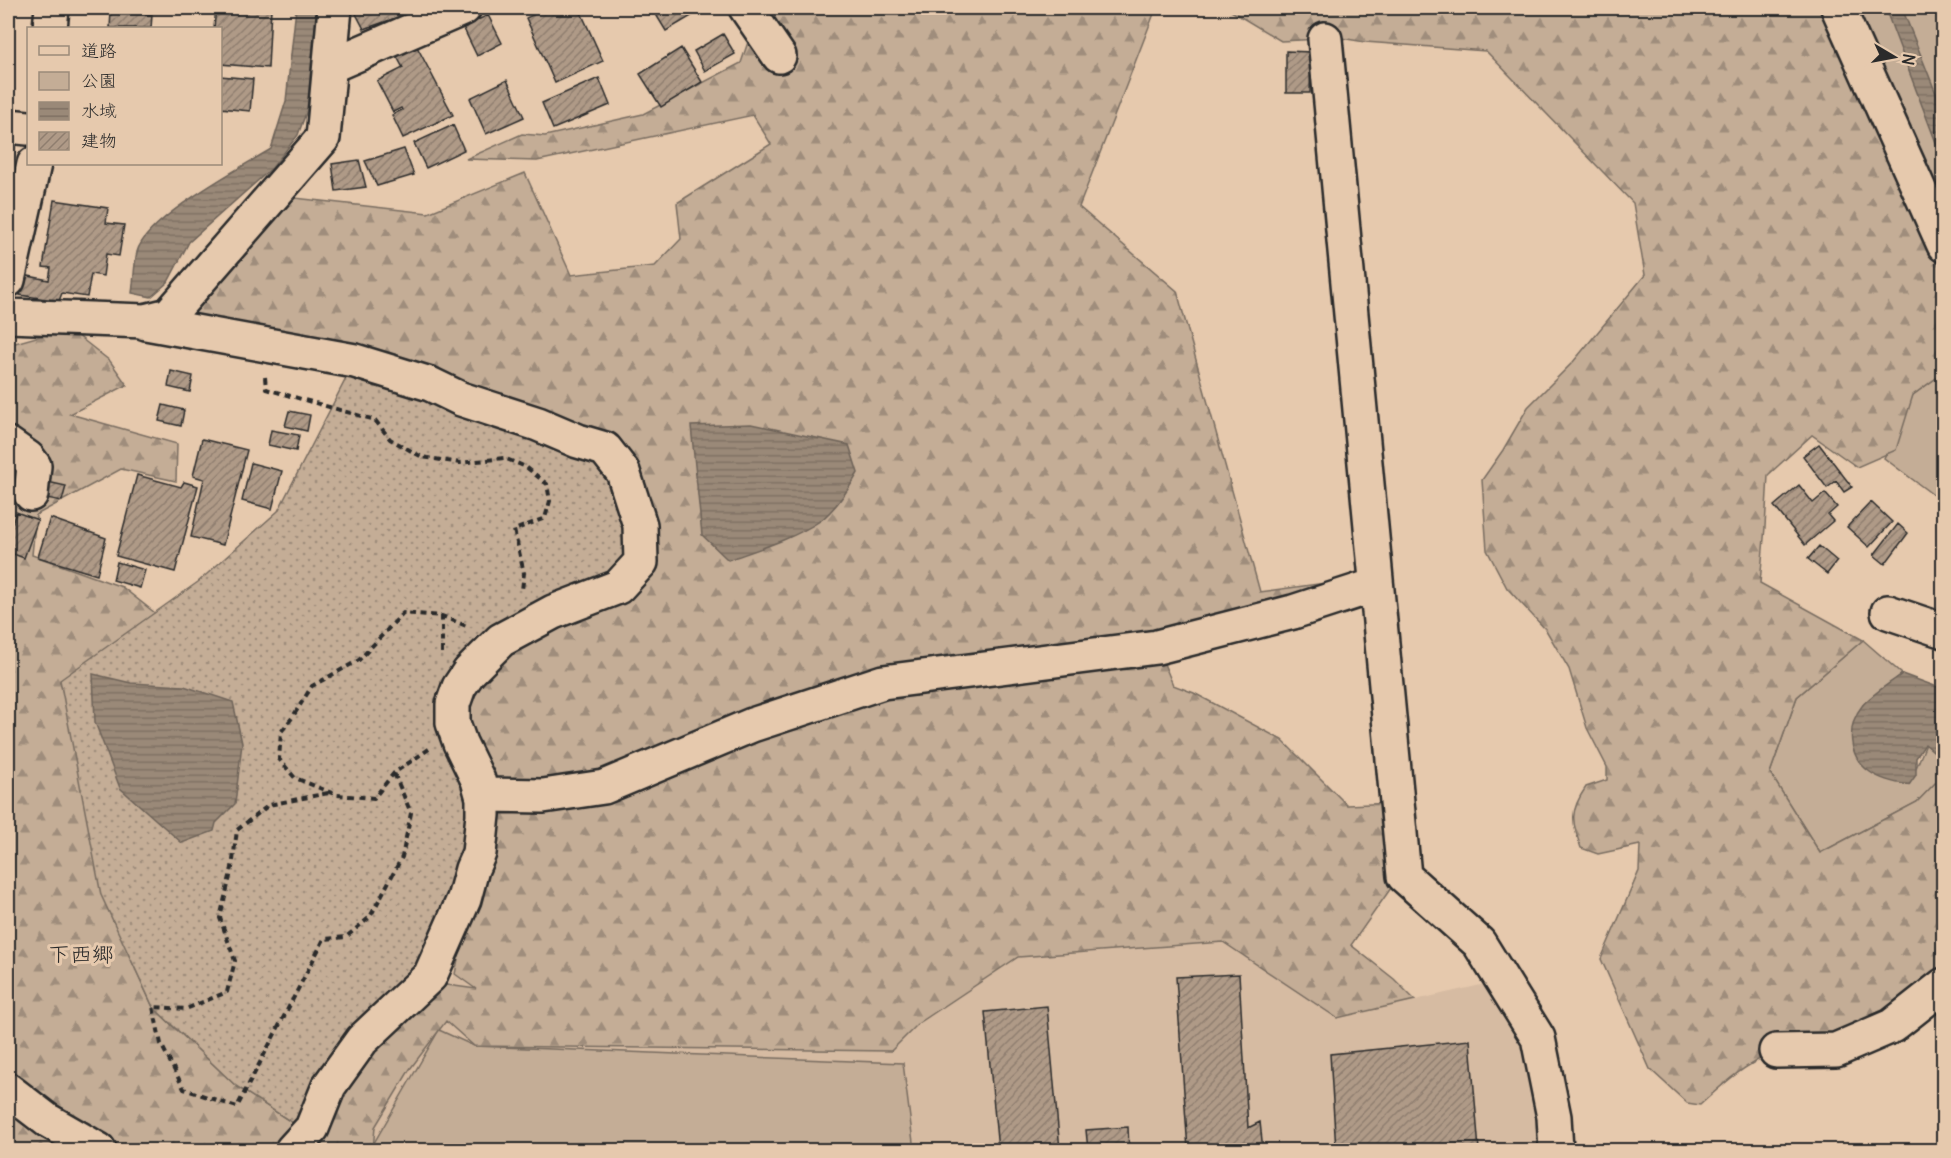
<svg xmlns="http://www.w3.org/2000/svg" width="1951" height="1158" font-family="Delius,'Klee One',sans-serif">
<defs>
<pattern id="forest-firs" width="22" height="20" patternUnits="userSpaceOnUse" patternTransform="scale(1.5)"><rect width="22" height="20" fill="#c4ad96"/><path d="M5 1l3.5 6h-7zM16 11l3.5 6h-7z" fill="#9f8d7b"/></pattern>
<pattern id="garden-dots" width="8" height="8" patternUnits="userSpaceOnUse" patternTransform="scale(1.5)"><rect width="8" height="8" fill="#c4ad96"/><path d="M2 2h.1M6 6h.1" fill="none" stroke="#9f8d7b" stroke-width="1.8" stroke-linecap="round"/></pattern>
<pattern id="water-rules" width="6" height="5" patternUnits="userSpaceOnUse" patternTransform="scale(1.5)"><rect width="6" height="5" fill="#9a8978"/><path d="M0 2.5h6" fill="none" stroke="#7e7063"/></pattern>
<pattern id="building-hatch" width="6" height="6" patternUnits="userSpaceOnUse" patternTransform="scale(1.5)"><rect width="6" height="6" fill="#af9a87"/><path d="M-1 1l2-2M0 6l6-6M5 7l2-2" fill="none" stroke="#8f7e6f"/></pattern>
</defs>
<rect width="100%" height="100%" fill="#e6c9ad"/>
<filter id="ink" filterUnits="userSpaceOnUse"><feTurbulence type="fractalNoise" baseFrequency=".0167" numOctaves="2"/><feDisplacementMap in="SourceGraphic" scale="12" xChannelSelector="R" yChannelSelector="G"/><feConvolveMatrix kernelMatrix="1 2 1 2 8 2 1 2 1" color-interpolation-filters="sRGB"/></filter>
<g filter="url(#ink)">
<path fill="#d6bba2" d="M1223 942 1337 1018 1494 982 1538 1038 1556 1150H317L455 974 514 995Z"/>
<path fill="#c4ad96" stroke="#786c60" stroke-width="1.5" d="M1843 8H1943V230Z
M1943 373V496L1940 500 1884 458 1913 395Z
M1863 640 1902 674 1863 705 1909 785 1926 744C1937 754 1944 760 1943 775L1917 802 1820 853 1770 773 1797 697Z
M439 1030 474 1046 903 1063 914 1150H373L374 1143Z"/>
<path fill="url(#forest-firs)" stroke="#786c60" stroke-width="1.5" d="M754 8H1165L1155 11 1079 207 1177 291 1260 592 1370 577 1157 647 1173 685 1194 693 1282 740 1347 805 1393 803 1398 878 1351 945 1394 979 1415 1000 1337 1018 1223 942 1018 957 919 1023 891 1051 474 1046 446 1021 410 1069 375 1127 373 1150H302L323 1101 427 988 447 985 476 989 455 974 479 853 278 514 351 370 146 323 277 196 428 213 525 173 571 275 655 266 681 239 677 203 771 144 753 115 537 161 466 159 522 134 545 136 643 114 741 63 755 21Z
M1226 8H1834L1943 271V373L1913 395 1896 450 1857 467 1812 435 1768 475 1765 527 1760 583 1863 640 1797 697 1770 773 1820 853 1917 802 1943 775V983L1910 1012 1776 1051C1744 1065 1725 1082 1700 1105L1687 1103 1650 1069 1601 959 1639 871 1640 845 1598 854 1581 848C1572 821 1569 812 1586 787L1607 780V767L1587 728 1569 669 1546 630 1507 588 1487 550 1482 480 1503 450 1528 407 1573 362 1645 275 1633 203 1486 51 1365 42 1341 38 1281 41Z
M68 328 110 361 127 385 70 414 177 444 176 481 121 469 36 515 32 555 122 587 155 613 60 681 129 955 153 1007 236 1086 302 1129 296 1150H8V345Z"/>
<path fill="url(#garden-dots)" stroke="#786c60" stroke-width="1.5" d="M355 361 606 451 641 560 553 612 453 703 468 757 464 899 302 1129 236 1086 153 1007 101 895 60 680 198 582 278 511Z"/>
<path fill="url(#water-rules)" stroke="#6e6359" stroke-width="1.5" d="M296 8H317L307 110 298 135 272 168 189 242 168 282 151 297 132 293C134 280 134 264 137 252 146 218 240 168 271 149L286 101Z
M1885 8H1902L1943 111V161Z
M751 424 849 445 858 473C848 490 836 509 820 521 793 539 759 549 728 560L702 535 691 426Z
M93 674 131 683 184 686 233 702 242 743 235 804 216 823 214 831 182 843 120 788 95 722Z
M1902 674 1943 689V765L1938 755 1925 744 1916 758V775L1909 785C1895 783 1881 780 1870 772 1848 757 1846 726 1862 706 1872 694 1889 684 1902 674Z"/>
<path fill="url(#building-hatch)" stroke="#2b2b2b" stroke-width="1.5" d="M8 8H13L10 37H8Z
M216 8H271L268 68 220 64V28H214Z
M353 8H425L364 29Z
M547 8H579L603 61 555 83 526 18Z
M652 8H705L666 31Z
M111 12 152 15 151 28H110Z
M488 15 502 43 477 56 463 27Z
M723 34 735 54 705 71 694 51Z
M414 41 453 115 403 138 392 115 402 110 401 108 393 112 377 81 403 68 394 51Z
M681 48 702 82 661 107 640 74Z
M1286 51 1311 52 1310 93H1286Z
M220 76 253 79 250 111 220 108Z
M599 78 610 105 553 129 542 103Z
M507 80 524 117 486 134 470 98Z
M453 125 464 150 426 168 414 143Z
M8 146 15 147 8 203Z
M404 149 414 175 377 186 365 161Z
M359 160 366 187 336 191 332 164Z
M54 200 108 208 106 223 124 225 119 256 106 254 103 276 91 274 87 297 62 293 59 301 20 295 23 275 49 280 51 268 43 267Z
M171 371 193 376 190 392 168 387Z
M163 405 184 410 181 426 159 421Z
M289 411 310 415 307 431 285 426Z
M271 430 299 435 296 451 268 445Z
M202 439 247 450 223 545 191 537 204 479 193 476Z
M1819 444 1852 487 1844 492 1836 481 1827 488 1803 456Z
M251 463 282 471 272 509 242 501Z
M137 475 181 487 184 482 198 486 175 572 116 556Z
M43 481 66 486 62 501 41 497Z
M1799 485 1813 503 1825 493 1837 507 1828 515 1833 521 1805 545 1774 506Z
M1871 502 1892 522 1869 547 1847 527Z
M16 512 38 520 24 558 8 552V536Z
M50 518 106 538 97 575 38 557Z
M1898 524 1908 533 1885 564 1874 555Z
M1819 546 1837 561 1827 574 1808 559Z
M117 562 145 570 140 588 113 580Z
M1239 974 1248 1128 1260 1122 1263 1150H1188L1176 977Z
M1047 1006 1060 1150H998L985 1012Z
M1470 1040 1479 1150H1336L1330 1054Z
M1128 1127 1129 1150H1088L1086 1130Z"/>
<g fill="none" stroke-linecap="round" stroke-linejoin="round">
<defs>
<path id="minor" d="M746 8 779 56
M1838 8 1944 245
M50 28 52 8
M1325 39 1404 876 1479 943 1538 1038 1554 1117 1556 1150
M330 66 464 8
M8 126 28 128
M8 280 34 164
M8 316 145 321 169 315 323 138 335 8
M145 321 146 323 355 361 430 384 461 399 538 424 578 441 605 449 623 472 640 525 641 562 618 587 553 612 501 640 469 672 459 687 453 704V723L460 743 478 780 483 798V815L479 853 472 869 464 899 430 976 362 1040 329 1086 312 1128 292 1150
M8 444 28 458 34 466 31 494
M1888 612 1944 631
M483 795 543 796 604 787 752 725 883 682 1157 647 1293 612 1376 585
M1776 1051 1836 1050 1892 1026 1944 985
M8 1090 47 1120 99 1150"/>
</defs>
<use href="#minor" stroke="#2b2b2b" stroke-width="38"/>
<path stroke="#2b2b2b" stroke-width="4" stroke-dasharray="6 4.5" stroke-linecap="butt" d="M265 377 266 389 375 420 390 439 422 457 460 463 504 458 526 467 547 484 550 501 545 518 514 530 524 573 522 590
M442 653V616
M429 749 394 773 374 798 337 795 295 778 279 759 281 732 292 718 312 686 359 660 403 613 442 616 469 627
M328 793 269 805 237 830 232 868 220 918 235 961 227 992 186 1009 153 1007 161 1044 184 1089 237 1107 324 939 346 937 370 917 402 857 411 813 394 773"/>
<use href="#minor" stroke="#e6c9ad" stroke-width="33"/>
</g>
</g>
<g text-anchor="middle" stroke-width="6" stroke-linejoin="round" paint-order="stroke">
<g font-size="22" fill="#2b2b2b" stroke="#e6c9ad">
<text x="81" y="962">下西郷</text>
</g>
</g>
<rect width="1951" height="1158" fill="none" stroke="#e6c9ad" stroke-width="30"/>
<rect x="15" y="15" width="1921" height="1128" fill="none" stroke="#2b2b2b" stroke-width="2" filter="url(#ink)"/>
<rect x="27" y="27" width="195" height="138" fill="#e6c9ad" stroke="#9b8a79" stroke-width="1.5"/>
<rect x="39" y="46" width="30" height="9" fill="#e6c9ad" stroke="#9b8a79" stroke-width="1.5"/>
<text x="81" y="57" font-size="18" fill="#2b2b2b">道路</text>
<rect x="39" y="72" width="30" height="18" fill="#c4ad96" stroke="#9b8a79" stroke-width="1.5"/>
<text x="81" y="87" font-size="18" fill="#2b2b2b">公園</text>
<rect x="39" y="102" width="30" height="18" fill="url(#water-rules)" stroke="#9b8a79" stroke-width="1.5"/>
<text x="81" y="117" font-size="18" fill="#2b2b2b">水域</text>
<rect x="39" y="132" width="30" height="18" fill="url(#building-hatch)" stroke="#9b8a79" stroke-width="1.5"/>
<text x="81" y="147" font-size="18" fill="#2b2b2b">建物</text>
<g transform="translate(1894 57) rotate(100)" stroke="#e6c9ad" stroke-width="4.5" paint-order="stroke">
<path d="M0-4.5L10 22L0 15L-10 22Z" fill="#2b2b2b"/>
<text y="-9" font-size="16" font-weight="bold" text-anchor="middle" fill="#2b2b2b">N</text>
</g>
</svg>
